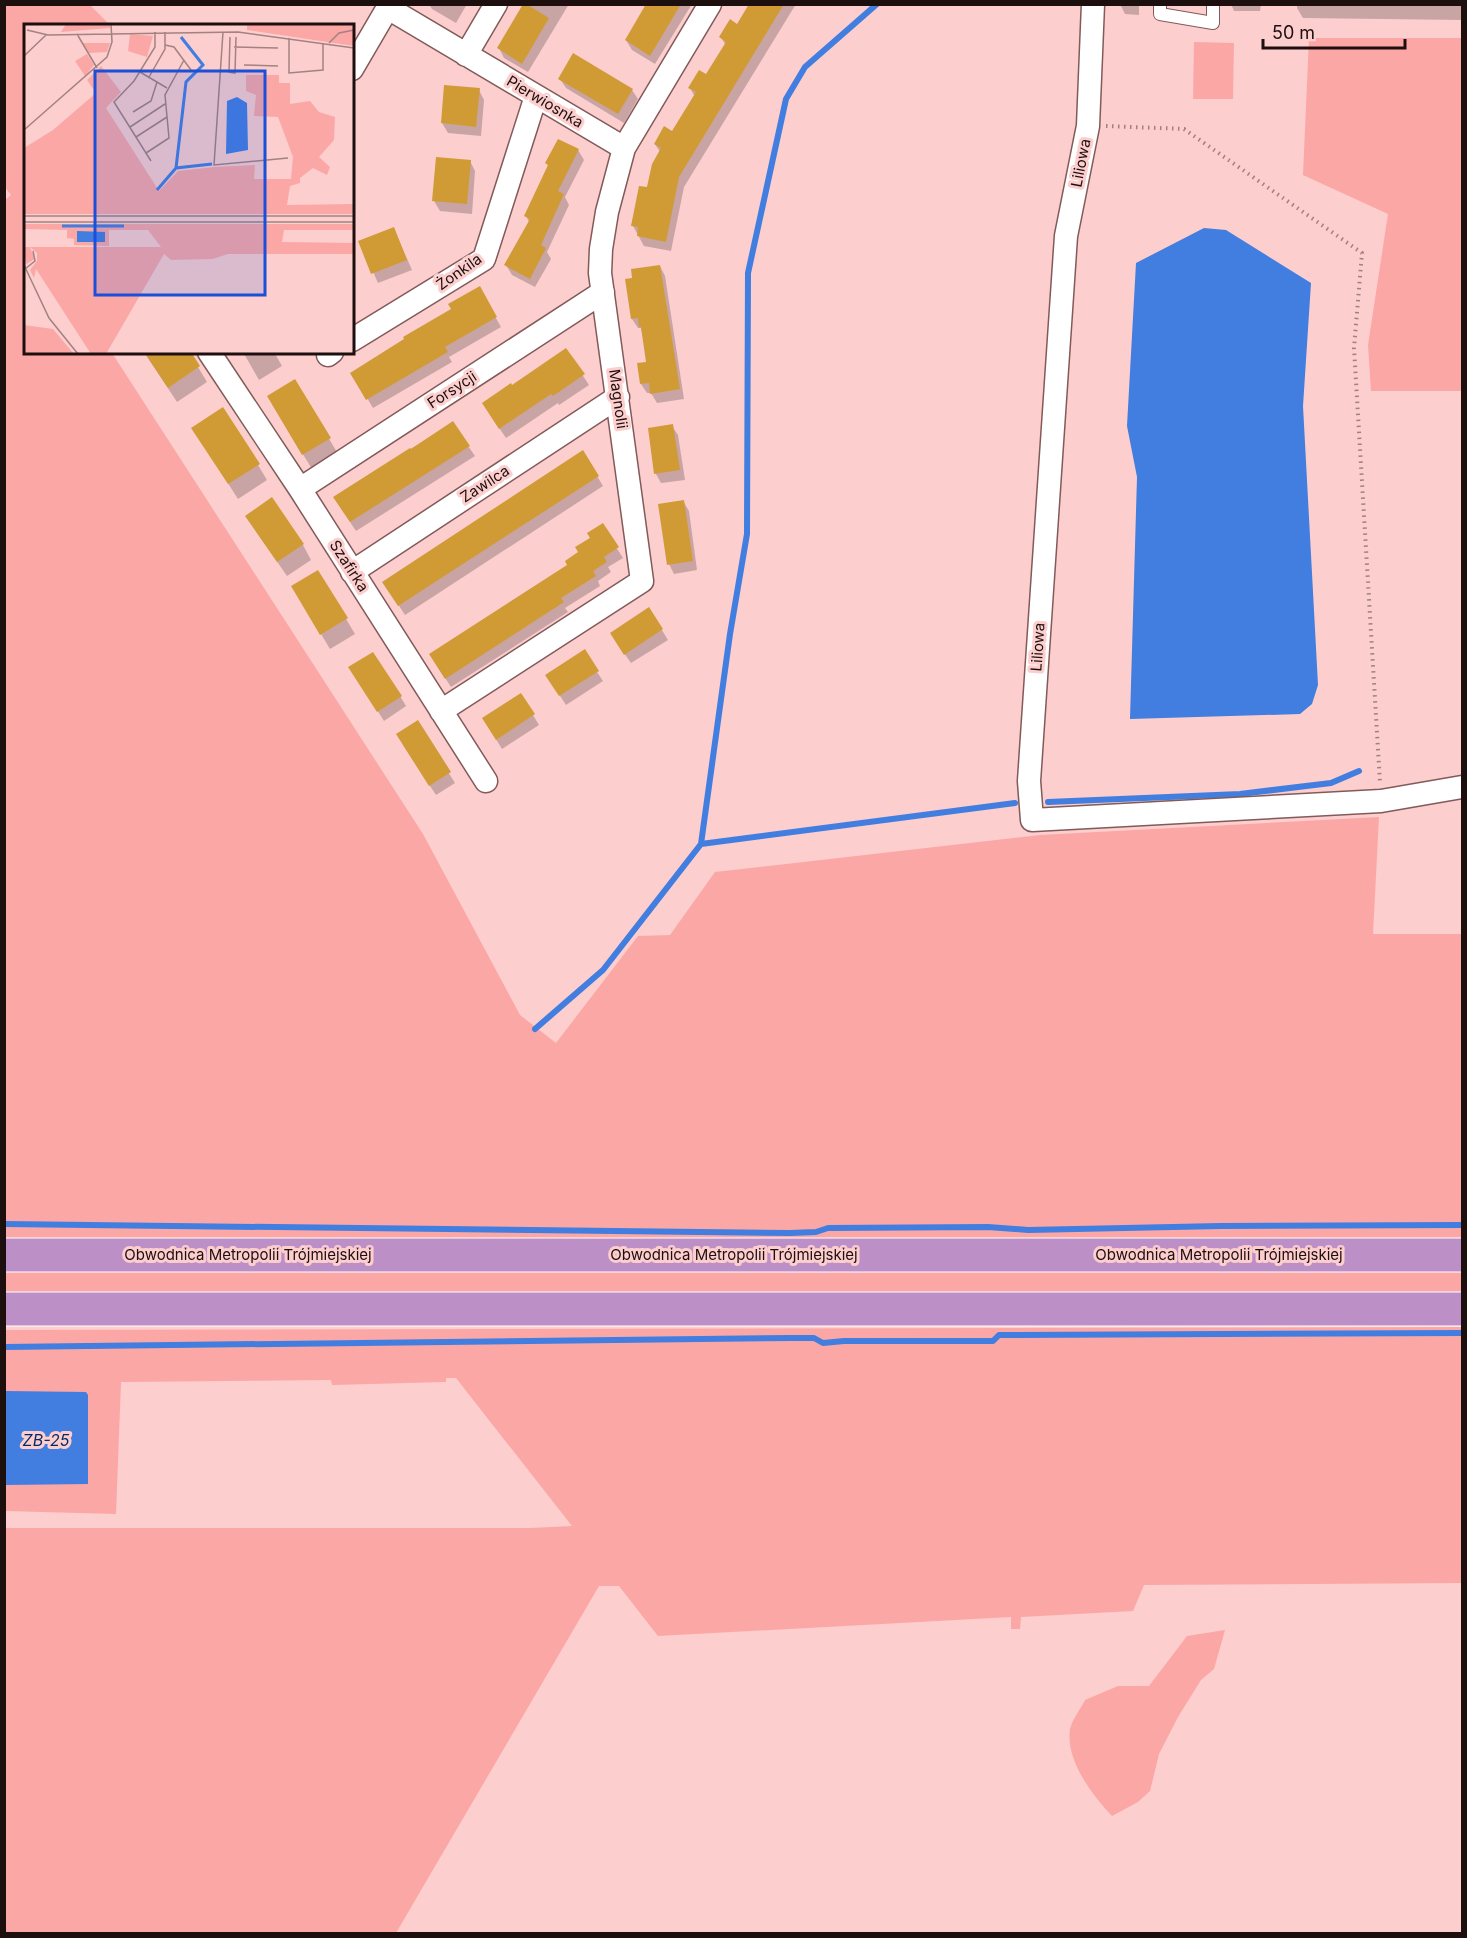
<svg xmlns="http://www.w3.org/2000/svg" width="1467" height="1938" font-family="Inter,sans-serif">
<rect width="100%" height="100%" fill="#fccecd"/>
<path fill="#fba7a6" d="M8 4 90 5 110 25 26 26V352L112 353 423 834 520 1015 556 1043 638 936 670 935 715 872 1040 835 1379 817 1373 934H1462V1238L5 1241 4 201 11 195 4 186 5 8Z
M1309 38H1462V391H1371L1368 345 1388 214 1303 175Z
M1194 42 1234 43 1233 99H1193Z
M1462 1267V1298L5 1302 4 1271Z
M1462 1327V1583L1144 1585 1133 1611 1021 1617 1020 1629H1011V1617L658 1636 619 1586H599L396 1933H5V1528H530L572 1526 456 1378H446V1382L332 1385 331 1380 121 1382 116 1514 5 1511V1330Z
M1225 1630 1214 1669 1201 1680 1178 1717 1159 1754 1150 1791 1138 1802 1112 1816C1093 1796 1065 1760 1070 1729 1072 1720 1081 1708 1085 1700L1118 1686H1149L1187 1636Z"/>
<path fill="#427de0" d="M1204 228 1226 230 1311 283 1303 406 1318 685 1312 704 1300 714 1130 719 1137 477 1127 426 1136 263Z
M5 1391 86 1392 88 1395V1484L5 1485Z"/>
<path fill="#0003" d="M429 4H467L456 23 432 9Z
M525 4H569L528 72 504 58 499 48Z
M648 4H692L655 64 632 50 626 40Z
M751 4H796L684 187 671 251 644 246 633 226 660 152 655 144 673 133 695 97 690 88 707 76 726 46 721 37 738 26Z
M1120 4H1139V15L1125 14Z
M1231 4H1261L1260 11H1234Z
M1297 4H1462V20L1303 18 1297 8Z
M560 79 632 90 638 99 624 123 566 88Z
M479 90 484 100 481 136 448 133 442 123Z
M578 150 584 160 565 197 569 205 547 252 551 259 535 287 512 275 506 265 529 222 526 216 549 167 547 163Z
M470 161 475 171 472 214 440 211 434 201Z
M394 229 412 270 378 283 360 242Z
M660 266 665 276 684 399 657 403 651 393H647L641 384 648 363 641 328H638L632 319 634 279Z
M479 288 501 327 449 357 452 362 373 408 352 373 453 310Z
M566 350 589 385 559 405 558 403 506 438 489 413 512 388Z
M144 352H189L207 382 177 402Z
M243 352H274L282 366 259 380Z
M295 381 338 454 312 469 277 412Z
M452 423 475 456 356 531 340 507 409 450Z
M672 426 678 435 685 480 661 483 656 474 649 429Z
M202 443 258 465 267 480 238 499Z
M597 476 603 486 405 615 390 592Z
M683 501 689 511 697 570 674 574 669 564Z
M602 525 623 558 608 567 611 572 598 581 600 586 565 608 568 612 451 687 436 664 569 566Z
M256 531 303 545 311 560 287 576Z
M318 572 355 634 330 649 293 587Z
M649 609 668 640 631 663 617 643Z
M597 672 603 681 566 705 553 685Z
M356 677 400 696 406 706 384 721Z
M521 695 539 725 502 749 489 728Z
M417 723 455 783 436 795 403 745Z"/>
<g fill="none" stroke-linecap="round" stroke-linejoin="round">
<path stroke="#427de0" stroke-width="6" d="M1048 802 1240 794 1331 783 1359 771
M701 844 730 634 747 534 748 273 786 99 805 67 877 4
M535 1029 603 970 701 844 1015 803
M4 1224 790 1233 816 1232 828 1228 988 1227 1028 1230 1221 1226 1462 1225
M4 1347 792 1338H814L823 1343 844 1341H993L999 1335 1462 1333"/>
</g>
<path fill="#d09b35" d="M523 4H526L549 18 522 64 497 48Z
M646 4H681L650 56 625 40Z
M749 4H784L679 177 666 242 637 236 638 227 631 226 639 186 647 187 652 164 661 148 654 144 664 126 672 131 696 92 688 88 699 70 706 74 726 42 719 37 730 19 737 24Z
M573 53 633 89 618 114 558 79Z
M444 85 480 88 476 127 441 123Z
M558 139 579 149 558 191 564 194 541 245 546 248 530 279 504 265 530 219 524 216 548 165 545 163Z
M436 157 471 160 467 204 432 201Z
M394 227 407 260 371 274 358 241Z
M660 265 680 389 650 394 649 383 640 384 637 363 646 362 641 327H639L638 318 631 319 625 279 632 278 631 269Z
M480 286 497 317 445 347 448 352 366 400 350 373 404 339 403 337 451 309 448 304Z
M566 348 585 374 553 396 551 394 499 429 482 403 511 383 512 385Z
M144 352H191L200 366 168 388Z
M295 379 331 438 302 455 267 396Z
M223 407 260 464 228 484 191 428Z
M453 421 470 446 350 522 333 497 410 448 411 449Z
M673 424 680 470 654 474 648 428Z
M583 450 599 476 398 606 382 582Z
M272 497 304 544 277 562 245 516Z
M684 500 693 561 667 565 658 504Z
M603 523 619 547 604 557 607 562 593 571 596 576 561 598 564 602 445 679 429 654 567 565 565 561 578 552 575 547 590 538 587 533Z
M318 570 348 618 320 635 291 586Z
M649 607 663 629 624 655 610 633Z
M585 649 599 671 559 696 545 675Z
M373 652 402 696 377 712 348 667Z
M521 693 535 714 496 740 482 718Z
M418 720 451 772 429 786 396 734Z"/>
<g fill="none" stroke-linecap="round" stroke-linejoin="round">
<defs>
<path id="lane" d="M1160 4V14L1213 23V4"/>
<path id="street" d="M1093 4 1088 126 1066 236 1029 781 1032 820 1381 801 1462 787
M388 8 624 148
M466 55 496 4
M352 69 390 4
M352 340 484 259 536 96
M209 352 300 489 486 781
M328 355 332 352
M300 489 603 292
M352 572 618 397
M441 711 642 581 600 273 601 249 607 212 624 148 710 4"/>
<path id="highway" d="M4 1255H1462
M4 1309H1462"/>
</defs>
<use href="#lane" stroke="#825a5a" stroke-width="14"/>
<use href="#street" stroke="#825a5a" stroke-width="25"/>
<use href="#highway" stroke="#fff" stroke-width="35"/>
<path stroke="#a28080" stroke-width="4" stroke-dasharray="1.5 4.5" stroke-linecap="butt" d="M1106 126 1184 129 1362 253 1354 348 1380 783"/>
<use href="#lane" stroke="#fff" stroke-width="12"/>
<use href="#street" stroke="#fff" stroke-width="22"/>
<use href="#highway" stroke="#bd8fc7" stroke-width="33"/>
</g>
<g text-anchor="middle" stroke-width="6" stroke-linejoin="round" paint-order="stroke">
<g font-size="15" fill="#1e0f0f" stroke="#fccecd">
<text transform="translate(545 102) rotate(31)" y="5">Pierwiosnka</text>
<text transform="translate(1081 163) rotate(-79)" y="5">Liliowa</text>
<text transform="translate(459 272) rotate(-35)" y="5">Żonkila</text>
<text transform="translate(452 390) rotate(-33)" y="5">Forsycji</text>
<text transform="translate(618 399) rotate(82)" y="5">Magnolii</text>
<text transform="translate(485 484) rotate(-33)" y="5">Zawilca</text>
<text transform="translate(349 566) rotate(57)" y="5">Szafirka</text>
<text transform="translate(1038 647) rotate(-86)" y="5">Liliowa</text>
<text x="248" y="1260">Obwodnica Metropolii Trójmiejskiej</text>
<text x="734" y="1260">Obwodnica Metropolii Trójmiejskiej</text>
<text x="1219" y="1260">Obwodnica Metropolii Trójmiejskiej</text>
</g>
<g font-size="16" font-style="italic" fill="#032966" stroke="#fccecd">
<text x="46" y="1446">ZB-25</text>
</g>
</g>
<g transform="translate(24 24)">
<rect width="330" height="330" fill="#fccecd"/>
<path d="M42 0H86V4L37 8ZM223 0H330V22L223 6ZM106 10 129 12 123 33 104 27ZM59 19H86L83 28 65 29ZM63 30 70 41 61 52 51 37ZM77 42 97 68 82 84 135 167 154 147 191 143 231 141 230 155H267L269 133 254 93 230 92 232 71 222 67V51H255V59H266V80L286 77 295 88 311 93 310 116 295 133 306 143 303 151 289 144 276 154V159L266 162 263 181 330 180V190H0V124L29 106 72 69 63 56ZM0 200H330V206H260L258 218 330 219V230H204L189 235 147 236 140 230 82 330H67L12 245 10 254 6 246 13 237V229L6 223 11 235 2 240 0 223H137L124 206H85V222L50 221V215L43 214V206L0 205ZM0 301 29 305 50 330H0Z" fill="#fba7a6"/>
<path d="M213 73 223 79 224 126 202 130 203 77ZM53 207 81 208V218H53Z" fill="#427de0"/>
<path fill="none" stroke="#427de0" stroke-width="3" d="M152 144 162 58 179 41 157 13M133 166 152 144 188 140M38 202H100"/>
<path fill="none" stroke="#a38281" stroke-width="1.5" d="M3 6 24 11 214 8 330 24M199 8 190 141 264 134M53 10 73 44M206 13 205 48 211 49 212 13M265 14V49L299 46V19M305 19 315 9 330 6M141 21 150 23 167 46M210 23 254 24M0 32 22 11M220 41 254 42M116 48 143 64M125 53 141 25V8M109 88 127 77 133 58M106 103 141 80M0 106 83 33 88 18 87 0M112 113 143 93M122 129 145 114 141 71 160 36M127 137 90 78 110 57 131 23V8M0 192H330M0 198H330M0 241 25 294 54 330M1 245 11 237 9 227"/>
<path fill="#1d4ed8" fill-opacity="0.15" stroke="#1d4ed8" stroke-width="3" d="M71 47H241V271H71Z"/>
<rect width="330" height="330" fill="none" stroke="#1e0f0f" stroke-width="3"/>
</g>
<rect width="1467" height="1938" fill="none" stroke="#1e0f0f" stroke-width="12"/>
<path d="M1263 39v9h142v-9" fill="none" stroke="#1e0f0f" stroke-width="3"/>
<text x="1272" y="39" font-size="18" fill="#1e0f0f" stroke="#fccecd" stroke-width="4.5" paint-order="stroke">50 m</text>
</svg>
